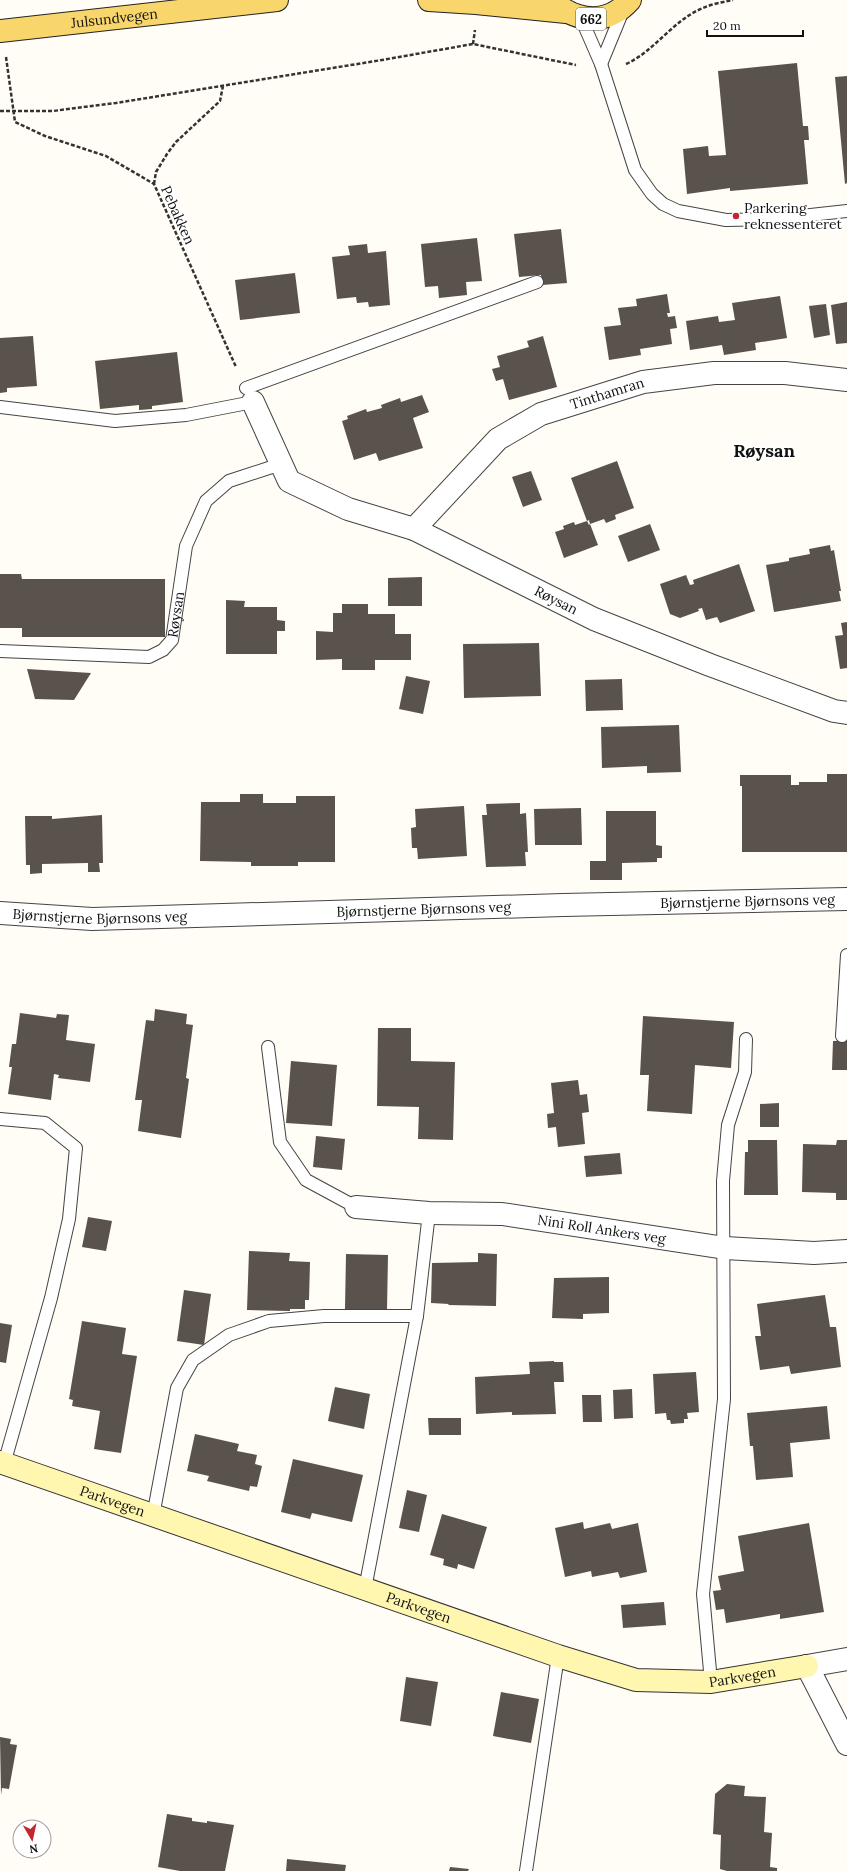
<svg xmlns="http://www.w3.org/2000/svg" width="847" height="1871" font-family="Lora,serif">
<rect width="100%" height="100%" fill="#fffdf5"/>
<path fill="#5a524d" d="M797 63 803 126H808L809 140H804L808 184 730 191V188L687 194 683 149 708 146 709 156 726 155 718 71Z
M847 76V183L845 184 835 77Z
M561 229 567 283 542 285 541 275 519 277 514 234Z
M477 238 482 281 466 282 467 295 439 298 438 286 425 287 421 244Z
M367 244 368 253 386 251 390 305 369 307 368 302 357 303 356 297 337 299 332 257 350 255 348 246Z
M295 273 300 313 240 320 235 280Z
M667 294 670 313H667L668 317 675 316 677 328 670 329 672 344 640 349 641 355 609 360 604 327 621 325 618 308 637 306 636 299Z
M780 296 787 338 755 343 756 350 724 355 722 345 690 350 686 321 718 316 719 322 735 320 732 303Z
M847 302V343L836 344 831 305Z
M826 304 830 335 814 338 809 306Z
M33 336 37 386 7 388V392L0 393V338Z
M543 336 557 387 509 400 503 379 496 381 492 369 500 367 497 356 529 347 527 341Z
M177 352 183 402 152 406V409L139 410V405L100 409 95 361Z
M422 395 429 412 413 418 423 448 379 461 376 453 354 460 342 421 348 419 347 416 366 409 367 412 382 408 381 405 400 398 401 402Z
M617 461 634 508 615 515 616 519 606 523 604 519 590 524 589 520 587 521 571 478Z
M531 471 542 500 523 507 512 477Z
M587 521 589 525 590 524 598 545 564 558 555 532 564 529 563 526 574 522 575 525Z
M650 524 660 550 628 562 618 536Z
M830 545 831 551 834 550 841 591H839L841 601 774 612 766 565 789 561V558L810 554 809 549Z
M739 564 755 611 720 623 717 617 706 620 702 608 698 609 699 611 680 618 670 614 660 584 686 575 690 585 694 584 693 580Z
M0 574H21L22 579H165V637H22V628H0Z
M422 577V606H388V578Z
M226 600 245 601 244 607H277V620L285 621V631H277V654H226Z
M342 604H368V614H395V634H411V660H375V670H342V659L316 660V631L333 632V613H342Z
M847 622V668L840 669 835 636 843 635 841 623Z
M539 643 541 696 464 698 463 644Z
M27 669 91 673 74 700 35 699Z
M406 676 430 681 423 714 399 709Z
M622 679 623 710 586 711 585 680Z
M679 725 681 772 647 773V766L602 768 601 727Z
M827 774H847V852H742V786H740V775H791V785H799V782H827Z
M240 794H263V803H296V796H335V862H298V866H251V862L200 861 201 802H240Z
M520 803V814L526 813 528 852H525L526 866 486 867 482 815H487L486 804Z
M464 806 467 856 418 859 417 848H412L411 828 416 827 415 809Z
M581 808 582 845H535L534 809Z
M606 811H656V845L662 846V858H657V862L622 863V880H590V861H606Z
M102 815 103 863H99L100 872H88V863L42 864V873L30 874V865H26L25 816H52V819Z
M155 1009 187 1014 186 1024 193 1025 186 1078 189 1079 181 1138 138 1131 142 1100H135L146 1020 154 1021Z
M20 1013 56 1018 57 1014 69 1015 66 1040 95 1044 90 1082 58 1078 59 1075 54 1074 51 1100 8 1094 12 1067H9L12 1044H16Z
M643 1016 734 1022 731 1068 695 1065 692 1114 647 1111 649 1075H640Z
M378 1028H411V1061L455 1062 453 1140 418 1139 419 1107 377 1106Z
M833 1041H847V1070H832Z
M291 1061 337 1065 332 1126 286 1123Z
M578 1080 580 1095 587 1094 589 1112 582 1113 585 1144 558 1147 556 1127 548 1128 547 1114 554 1113 551 1083Z
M779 1103V1127H760V1104Z
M316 1136 345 1139 342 1170 313 1167Z
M748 1140H777L778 1195H744L745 1152H748Z
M837 1140H847V1200H836V1193L802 1192 803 1144 836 1145Z
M620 1153 622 1174 586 1177 584 1156Z
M88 1217 112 1221 106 1251 82 1247Z
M249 1251 290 1253 289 1261 310 1262 309 1300H305V1309H290V1311L247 1310Z
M478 1253 497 1254 496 1306 448 1305 449 1304 431 1303 432 1263 478 1262Z
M346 1254 388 1255 387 1310 345 1309Z
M609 1277V1313L583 1314V1319L552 1318 554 1278Z
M184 1290 211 1294 204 1345 177 1341Z
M825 1295 830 1327H836L841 1367 791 1374 789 1366 760 1370 755 1336H761L757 1304Z
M82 1321 126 1328 122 1354 137 1356 121 1453 94 1449 100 1411 72 1406 73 1400 69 1399Z
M0 1323 12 1325 6 1363 0 1362Z
M554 1361V1362H563L564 1382H554L556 1414 512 1415V1412L476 1414 475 1377 530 1374 529 1362Z
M696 1372 699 1412 687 1413 688 1419H684V1423L671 1424 670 1420H667L666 1413 655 1414 653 1374Z
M335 1387 370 1394 364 1429 328 1421Z
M632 1389 633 1418 614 1419 613 1390Z
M582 1395H601L602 1422H583Z
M827 1406 830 1439 790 1443 793 1477 756 1480 753 1446H750L747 1413Z
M428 1418H461V1435H429Z
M195 1434 239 1444 237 1451 257 1455 255 1464 262 1466 257 1487 250 1486 249 1491 207 1481 209 1476 187 1471Z
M293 1459 363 1475 352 1522 312 1513 310 1519 281 1512Z
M407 1490 427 1495 419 1532 399 1528Z
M442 1514 487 1527 474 1569 458 1564 457 1569 443 1565 444 1559 430 1555Z
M583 1522 584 1529 610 1523 612 1529 638 1523 647 1572 620 1578 618 1572 592 1577 591 1571 565 1577 555 1528Z
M809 1523 824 1612 780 1619V1614L726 1623 724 1609 716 1610 713 1591 721 1590 718 1576 744 1571 738 1536Z
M664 1602 666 1625 623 1628 621 1605Z
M406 1677 438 1682 431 1726 400 1721Z
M501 1692 539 1699 531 1743 493 1736Z
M0 1737 11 1739 10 1744 17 1745 9 1789 2 1788 1 1795Z
M727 1784 745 1786 744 1796 766 1797 764 1832 772 1833 770 1867 777 1868V1871H727L720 1869 721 1835 713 1834 715 1794Z
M167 1814 192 1818V1821L207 1823V1821L234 1825 225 1871H180L158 1867Z
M287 1859 346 1865 345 1871H286Z
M450 1867 469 1869 468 1871H449Z"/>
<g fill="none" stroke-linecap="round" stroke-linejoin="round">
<defs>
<g id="service">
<path d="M581 18 601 64 635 170 652 194 663 204 678 211 726 220 774 219 847 211"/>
<path d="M601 64 624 8"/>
<path d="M246 388 537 282"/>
<path d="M0 407 115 421 186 415 253 402"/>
<path id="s1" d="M0 651 149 657 163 650 172 640 186 546 206 501 229 481 281 464"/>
<path d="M842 1036 847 955"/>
<path d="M268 1047 280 1142 306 1180 356 1207"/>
<path d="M0 1119 45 1123 76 1148 69 1219 51 1298 4 1464"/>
<path d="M153 1516 177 1388 193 1360 229 1335 269 1321 324 1316H417"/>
<path d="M365 1589 417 1316 429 1213"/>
<path d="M711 1682 703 1594 724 1399 723 1181 728 1125 745 1072 746 1039"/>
<path d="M526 1871 558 1656"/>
</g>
<g id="minor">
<path id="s2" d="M253 402 289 481 348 509 414 529 594 619 710 665 834 711 847 713"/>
<path id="s3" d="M414 529 498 439 541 414 643 382 714 373H785L847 380"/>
<path id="s4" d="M0 913 92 919 563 905 847 899"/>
<path id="s5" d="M356 1207 429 1213 502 1214 725 1248 814 1253 847 1251"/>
<path d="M807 1666 847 1659"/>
</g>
<path id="tertiary" d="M807 1666 847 1744"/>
<g id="secondary">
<path id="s6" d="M0 1462 558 1656 636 1680 711 1682 807 1666"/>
</g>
<g id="primary">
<path d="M429 0 476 3 566 12"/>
<path d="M556 4C580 23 609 24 630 0"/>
<path id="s7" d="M0 31 277 0"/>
</g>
</defs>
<use href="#service" stroke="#444" stroke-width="14"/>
<use href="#minor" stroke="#444" stroke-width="24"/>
<use href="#tertiary" stroke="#444" stroke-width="24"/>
<use href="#secondary" stroke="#333" stroke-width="24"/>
<use href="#primary" stroke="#222" stroke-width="24"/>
<path stroke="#333" stroke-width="2.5" stroke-dasharray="4 2" stroke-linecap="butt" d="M473 44 475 30
M6 57 15 122 45 136 106 156 154 184 236 367
M626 64C655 51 673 20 703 8 712 4 723 2 733 0
M0 111H53L116 103 382 60 473 44 576 65
M154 184 156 172 167 154 176 142 220 101 223 86"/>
<use href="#service" stroke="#fff" stroke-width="12"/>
<use href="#minor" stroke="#fff" stroke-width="22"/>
<use href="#tertiary" stroke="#fff" stroke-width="22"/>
<use href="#secondary" stroke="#fff6b0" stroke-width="22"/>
<use href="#primary" stroke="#f9d66b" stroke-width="22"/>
</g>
<circle fill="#c4262e" stroke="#fff" stroke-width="1.5" cx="736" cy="216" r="4"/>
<g text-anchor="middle" stroke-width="4" stroke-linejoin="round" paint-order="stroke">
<rect fill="#fff" stroke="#585858" stroke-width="1" x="576" y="8" width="30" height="22" rx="3"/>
<g font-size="13" font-weight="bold" fill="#111">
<text x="591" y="24">662</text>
</g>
<g font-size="14" fill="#111" stroke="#fff">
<text dy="5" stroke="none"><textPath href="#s7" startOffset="115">Julsundvegen</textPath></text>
<text transform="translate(178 215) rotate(66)" y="5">Pebakken</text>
<text dy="5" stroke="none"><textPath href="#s3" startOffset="242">Tinthamran</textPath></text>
<text dy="5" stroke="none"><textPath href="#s2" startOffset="380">Røysan</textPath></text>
<text dy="5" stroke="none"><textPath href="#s1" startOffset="204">Røysan</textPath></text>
<text dy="5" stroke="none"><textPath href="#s4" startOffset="748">Bjørnstjerne Bjørnsons veg</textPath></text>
<text dy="5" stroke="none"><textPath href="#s4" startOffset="424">Bjørnstjerne Bjørnsons veg</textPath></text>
<text dy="5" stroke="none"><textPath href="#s4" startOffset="100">Bjørnstjerne Bjørnsons veg</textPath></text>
<text dy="5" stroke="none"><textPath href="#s5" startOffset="247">Nini Roll Ankers veg</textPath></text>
<text dy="5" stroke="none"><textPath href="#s6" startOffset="119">Parkvegen</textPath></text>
<text dy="5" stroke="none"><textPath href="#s6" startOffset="443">Parkvegen</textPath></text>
<text dy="5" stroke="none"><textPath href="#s6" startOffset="779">Parkvegen</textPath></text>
</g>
<g font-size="14" fill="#111" stroke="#fff" text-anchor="start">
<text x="744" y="213">Parkering<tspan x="744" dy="16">reknessenteret</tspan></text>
</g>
<g font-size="18" font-weight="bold" fill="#111" stroke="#fff">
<text x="764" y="457">Røysan</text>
</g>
</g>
<g transform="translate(32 1839) rotate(171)"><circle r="19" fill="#ffffff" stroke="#a0a0a0"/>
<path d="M0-3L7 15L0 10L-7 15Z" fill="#c4262e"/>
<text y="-6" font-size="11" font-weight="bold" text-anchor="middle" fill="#111111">N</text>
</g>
<path d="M707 30v6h96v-6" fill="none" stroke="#111111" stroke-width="2"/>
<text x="713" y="30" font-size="12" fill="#111111" stroke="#ffffff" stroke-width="3" paint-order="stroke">20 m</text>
</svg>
